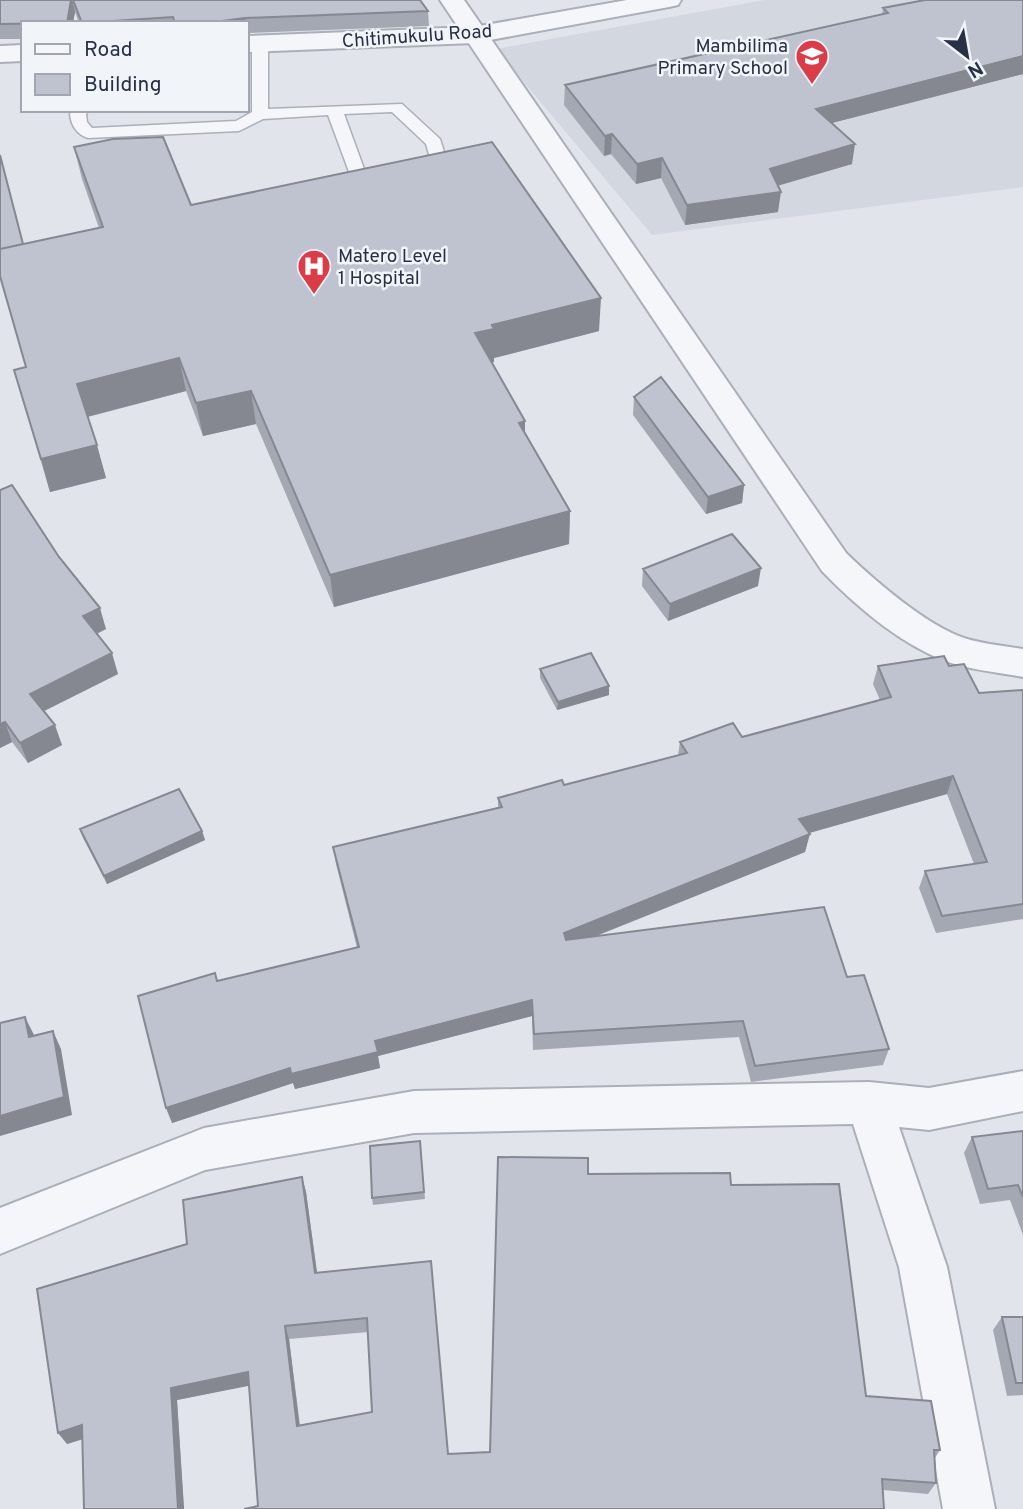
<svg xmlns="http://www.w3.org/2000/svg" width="1023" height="1509" font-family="Overpass,sans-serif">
<rect width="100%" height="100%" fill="#e1e5eb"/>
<path fill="#d3d7e0" d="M764 0H1023V187L652 235 496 49Z"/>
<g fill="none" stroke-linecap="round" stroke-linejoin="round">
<defs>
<path id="service" d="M260 38 268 43V109L402 104 440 139 450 171C446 178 434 179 426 178L424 174 433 168 426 144 392 112 344 114 371 188 363 193 355 188 328 115 263 119 239 131 88 138C77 135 71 125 70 114L73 110H89L86 114 87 122 92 128 236 121 252 112V43Z"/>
<path id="minor" d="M440 0H464L846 553C875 581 926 625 964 638 983 644 1004 646 1023 649V677C997 672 968 670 943 660 898 642 856 606 822 571Z
M1023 1071V1111L929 1130 899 1127 947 1267 995 1509H943L899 1267 853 1124 414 1133 205 1170 0 1254V1208L204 1128 414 1091 869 1082 929 1088Z"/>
<path id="tertiary" d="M627 0H681L678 5 669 7 474 43 247 52V36L474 27Z
M23 45V61L0 62V46Z"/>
</defs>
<use href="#service" stroke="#aaafb9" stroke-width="3"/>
<use href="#minor" stroke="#aaafb9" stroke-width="4"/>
<use href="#tertiary" stroke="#aaafb9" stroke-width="4"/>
<use href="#service" fill="#f5f6f9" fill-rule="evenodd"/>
<use href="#minor" fill="#f5f6f9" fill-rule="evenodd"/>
<use href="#tertiary" fill="#f5f6f9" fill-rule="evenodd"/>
</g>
<path fill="#a3a8b2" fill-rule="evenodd" d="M0 0H420L428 11 429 26 247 33V23H79L75 12 73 23H23V39H0Z
M1023 0V74L832 123 852 164 778 185V212L685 225 661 178 636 184 611 154 604 156 564 105 565 85 882 15 883 8Z
M74 147 191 205 599 331 494 358V362L492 363 525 433 570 511 569 544 334 607 256 424 203 436 186 391 88 417 106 478 50 492 14 370 26 367 23 244 99 228 82 179Z
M634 397 744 485 742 503 706 514 633 415Z
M0 490 106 629 97 634 118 674 44 711 62 745 28 763 12 742 0 748Z
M643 569 758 586 668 621 642 586Z
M878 666H949L979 693 1023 690V919L936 933 919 888 925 871 974 864 947 794 809 833 805 852 594 937 847 977 889 1049 883 1065 751 1082 739 1037 533 1050 532 1016 378 1056 380 1068 295 1089 293 1083 172 1123 217 981 357 948 336 864 333 847 498 808V798L564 785 678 755 680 742 742 737 880 700 873 684Z
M540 669 609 695 557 710 540 678Z
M80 829 202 831 205 840 107 884 83 838Z
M1023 1131V1235L1010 1200 980 1204 964 1153 972 1137Z
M420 1141 425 1199 373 1205 372 1198Z
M588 1174 731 1185 866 1396 940 1450 935 1458 936 1483 928 1494 883 1490 258 1506 249 1385 177 1400 184 1509H84L82 1439 67 1444 187 1244 302 1177 306 1192 317 1273 431 1261 448 1454 490 1452ZM368 1332 372 1412 300 1425 289 1339Z
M1002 1317H1023V1395L1007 1396 993 1330Z"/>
<path fill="#858891" d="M71 0H72L75 12 73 23H67Z
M245 18V23H206Z
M1023 56V74L812 128 816 109Z
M612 134 611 154 604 156 605 136Z
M855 144 852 164 767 189 770 169Z
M662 158 661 178 636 184 637 164Z
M781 192 778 212 685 225 687 205Z
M601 298 599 331 494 358V362L476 367 475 333 492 325Z
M179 358 186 391 86 417 77 384Z
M251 391 256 424 203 436 196 403Z
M525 421V454L519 423Z
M97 445 106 478 50 492 41 459Z
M744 485 742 503 706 514 708 497Z
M570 511 569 544 334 607 330 575Z
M761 568 758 586 668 621 670 604Z
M100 608 106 629 89 637 83 616Z
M112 653 118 674 38 714 30 694Z
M609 686V695L557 710 558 702Z
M5 722 12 742 0 748V724Z
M55 725 62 745 28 763 20 743Z
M953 776 947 794 795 837 799 819Z
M202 831 205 840 107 884 104 876Z
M810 834 805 852 563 949 564 933Z
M532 1000V1016L378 1056 380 1068 295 1089 293 1083 172 1123 166 1108 375 1041Z
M25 1017 34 1035 29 1037Z
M53 1031 61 1049 72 1115 0 1136V1116Z
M302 1177 306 1192 319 1287 315 1273Z
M285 1326 289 1339 301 1438 297 1426Z
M248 1372 253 1385 177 1400 184 1509H178L171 1388Z
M82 1425 90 1437 67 1444 58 1433Z"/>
<path fill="#bec3cf" stroke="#858891" stroke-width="2" fill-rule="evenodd" d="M0 0H71L67 23 0 24Z
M73 0H420L428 11 245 18 206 23H175L173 17 82 23Z
M925 0H1023V56L816 109 855 144 770 169 781 192 687 205 662 158 637 164 612 134 605 136 565 85 888 13 883 8Z
M163 137 191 205 492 142 601 298 492 325 494 329 475 333 525 421 519 423 570 511 330 575 251 391 196 403 179 358 77 384 97 445 41 459 14 370 26 367 0 276V249L103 227 74 147 113 139Z
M0 155 23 244 0 249Z
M661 377 744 485 708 497 634 397Z
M12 485 59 557 100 608 83 616 112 653 30 694 55 725 20 743 5 722 0 724V490Z
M732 534 761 568 670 604 643 569Z
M591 653 609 686 558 702 540 669Z
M944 656 949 666 964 664 979 693 1023 690V904L942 916 925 871 987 862 953 776 799 819 810 834 564 933 566 940 824 907 847 977 864 975 889 1049 755 1066 743 1021 534 1034 532 1000 375 1041 378 1052 291 1074 290 1068 166 1108 138 996 215 973 217 981 359 947 333 847 502 807 498 798 562 780 564 785 687 753 680 742 733 723 742 737 891 697 878 666Z
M179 789 202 831 104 876 80 829Z
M25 1017 29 1037 53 1031 64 1097 0 1116V1023Z
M1023 1131V1197L1018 1185 988 1189 972 1137Z
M420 1141 424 1192 372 1198 370 1146Z
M498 1157 588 1158V1174L730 1173 731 1185 839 1184 866 1396 931 1401 940 1450H934L936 1483 882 1479 884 1509H244L258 1506 248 1372 171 1388 178 1509H84L82 1425 58 1433 37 1289 187 1244 183 1200 302 1177 315 1273 431 1261 448 1454 490 1452ZM367 1318 372 1412 297 1426 285 1326Z
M1002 1317H1023V1383H1016Z"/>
<defs>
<symbol id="school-pin" viewBox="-11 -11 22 30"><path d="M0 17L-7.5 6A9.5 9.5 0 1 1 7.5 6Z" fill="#da3d48" stroke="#f1f4f8"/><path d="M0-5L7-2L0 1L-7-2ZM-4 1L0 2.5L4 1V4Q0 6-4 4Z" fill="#fff"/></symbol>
<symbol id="hospital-pin" viewBox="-11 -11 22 30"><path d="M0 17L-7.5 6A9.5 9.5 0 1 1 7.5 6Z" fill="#da3d48" stroke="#f1f4f8"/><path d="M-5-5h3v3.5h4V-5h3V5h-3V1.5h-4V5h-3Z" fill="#fff"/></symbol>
</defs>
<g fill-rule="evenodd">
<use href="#school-pin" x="793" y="37" width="38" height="52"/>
<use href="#hospital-pin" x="295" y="247" width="38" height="52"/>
</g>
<g text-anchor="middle" stroke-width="5" stroke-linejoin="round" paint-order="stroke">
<g font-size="19" fill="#283045" stroke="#f1f4f8">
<text transform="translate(417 35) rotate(-4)" y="7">Chitimukulu Road</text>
</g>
<g font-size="19" fill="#283045" stroke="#f1f4f8" text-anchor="end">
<text x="788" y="52">Mambilima<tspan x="788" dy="22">Primary School</tspan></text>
<text x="338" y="262" text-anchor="start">Matero Level<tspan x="338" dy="22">1 Hospital</tspan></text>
</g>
</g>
<rect x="21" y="21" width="228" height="91" fill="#f1f4f8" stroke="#a1a6b0" stroke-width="2"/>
<rect x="35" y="44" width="35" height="10" fill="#f5f6f9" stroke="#a1a6b0" stroke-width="2"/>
<text x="84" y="56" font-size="21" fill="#283045">Road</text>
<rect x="35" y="74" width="35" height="21" fill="#bec3cf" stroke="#a1a6b0" stroke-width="2"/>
<text x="84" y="91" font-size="21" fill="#283045">Building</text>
<g transform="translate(967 56) rotate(149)" stroke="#f1f4f8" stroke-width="5" paint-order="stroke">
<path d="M0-5L12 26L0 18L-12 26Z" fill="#283045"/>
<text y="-10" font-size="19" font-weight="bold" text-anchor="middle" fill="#283045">N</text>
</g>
</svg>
